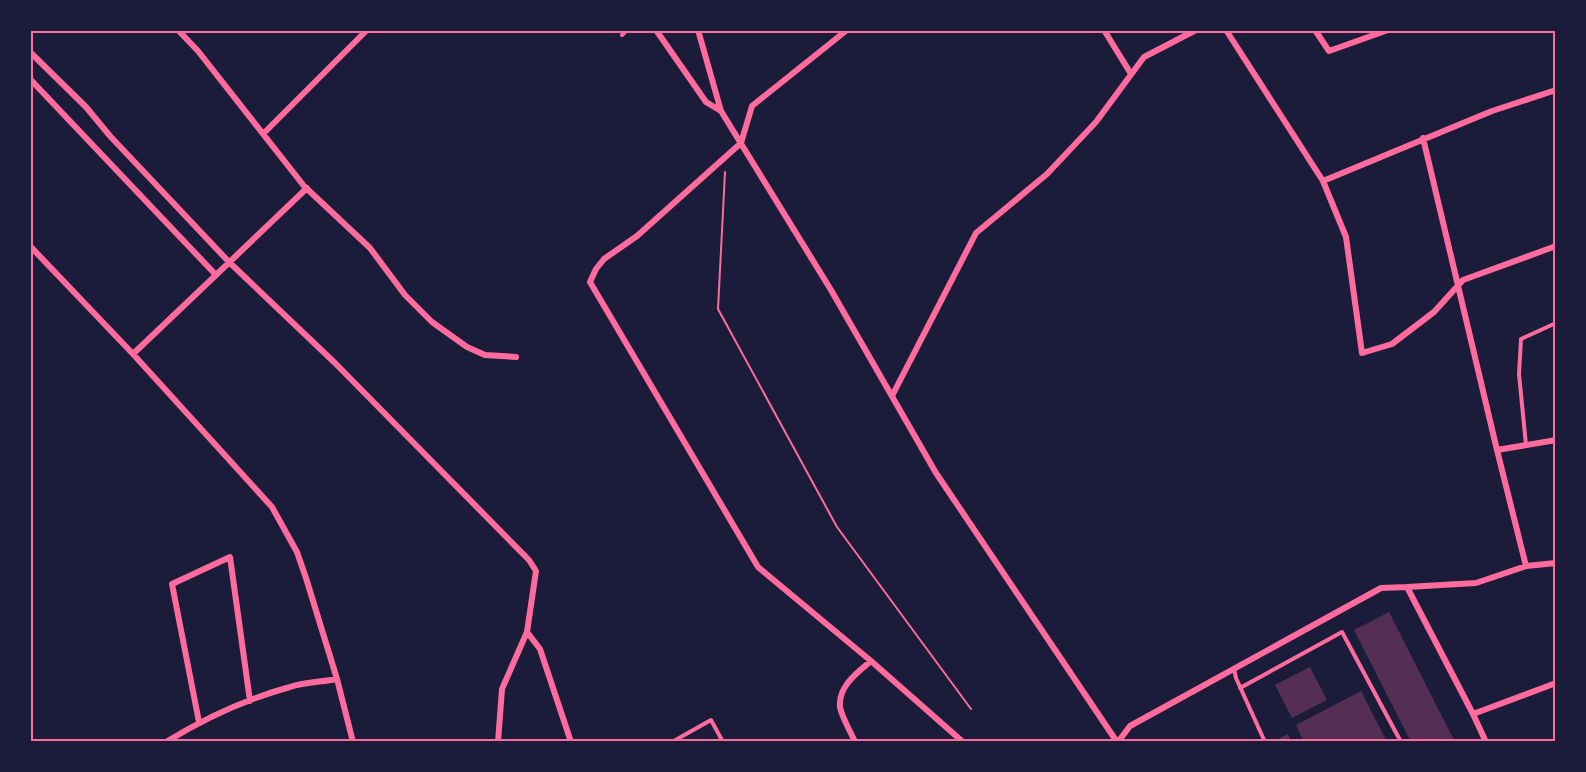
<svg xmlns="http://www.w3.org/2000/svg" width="1586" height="772" font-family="'Titillium Web',sans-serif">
<rect width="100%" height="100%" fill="#1b1b3a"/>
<path fill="#542f53" d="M1389 612 1455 742H1411L1354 630Z
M1310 667 1327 700 1292 718 1275 685Z
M1361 691 1387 742H1304L1296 725Z
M1288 734 1292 742H1272Z"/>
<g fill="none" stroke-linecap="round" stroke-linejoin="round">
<path stroke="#ff6b9d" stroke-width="2" d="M725 172 718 309 837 527 971 709"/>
<path stroke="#ff6b9d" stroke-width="4" d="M622 35 627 30
M1526 445 1519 374 1521 339 1556 323
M1234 669 1236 678 1265 742
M1240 688 1342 632 1401 742
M672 742 711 720 723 742"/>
<path stroke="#ff6b9d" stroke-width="6" d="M178 30 198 51 304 186 370 248 405 295 432 322 467 347 485 355 516 357
M656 30 706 102 721 111
M698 30 721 111 831 290 936 473 1117 742
M847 30 752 106 741 143 637 236 604 259 596 269 590 282 758 567 871 661 963 742
M1104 30 1131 74
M1226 30 1323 181 1346 237 1362 353 1392 344 1434 312 1463 280 1556 246
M1315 30 1329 51 1388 30
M30 52 86 107 110 136 229 262 335 363 529 560 536 571 527 632 502 689 498 742
M30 79 216 275 307 188
M264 133 367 30
M1423 138 1497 450
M1323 181 1492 111 1556 90
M30 246 133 354 272 507 297 552 306 578 337 679 353 742
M133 354 216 275
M892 396 976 233 1047 174 1096 122 1144 57 1196 30
M1556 440 1497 450 1526 566 1556 563
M527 632 540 649 571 742
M1473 714 1556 683
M199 722 172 584 230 557 250 701
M166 742C205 718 246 699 290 687 305 682 322 682 337 679
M855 742C851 732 842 718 840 707 838 686 858 672 871 661
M1118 742 1130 726 1381 588 1407 587
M1486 742 1473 714 1407 587 1476 583 1526 566"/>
</g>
<rect width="1586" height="772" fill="none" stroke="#1b1b3a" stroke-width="63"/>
<rect x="32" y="32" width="1522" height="708" fill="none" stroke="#ff6b9d" stroke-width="2"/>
</svg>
